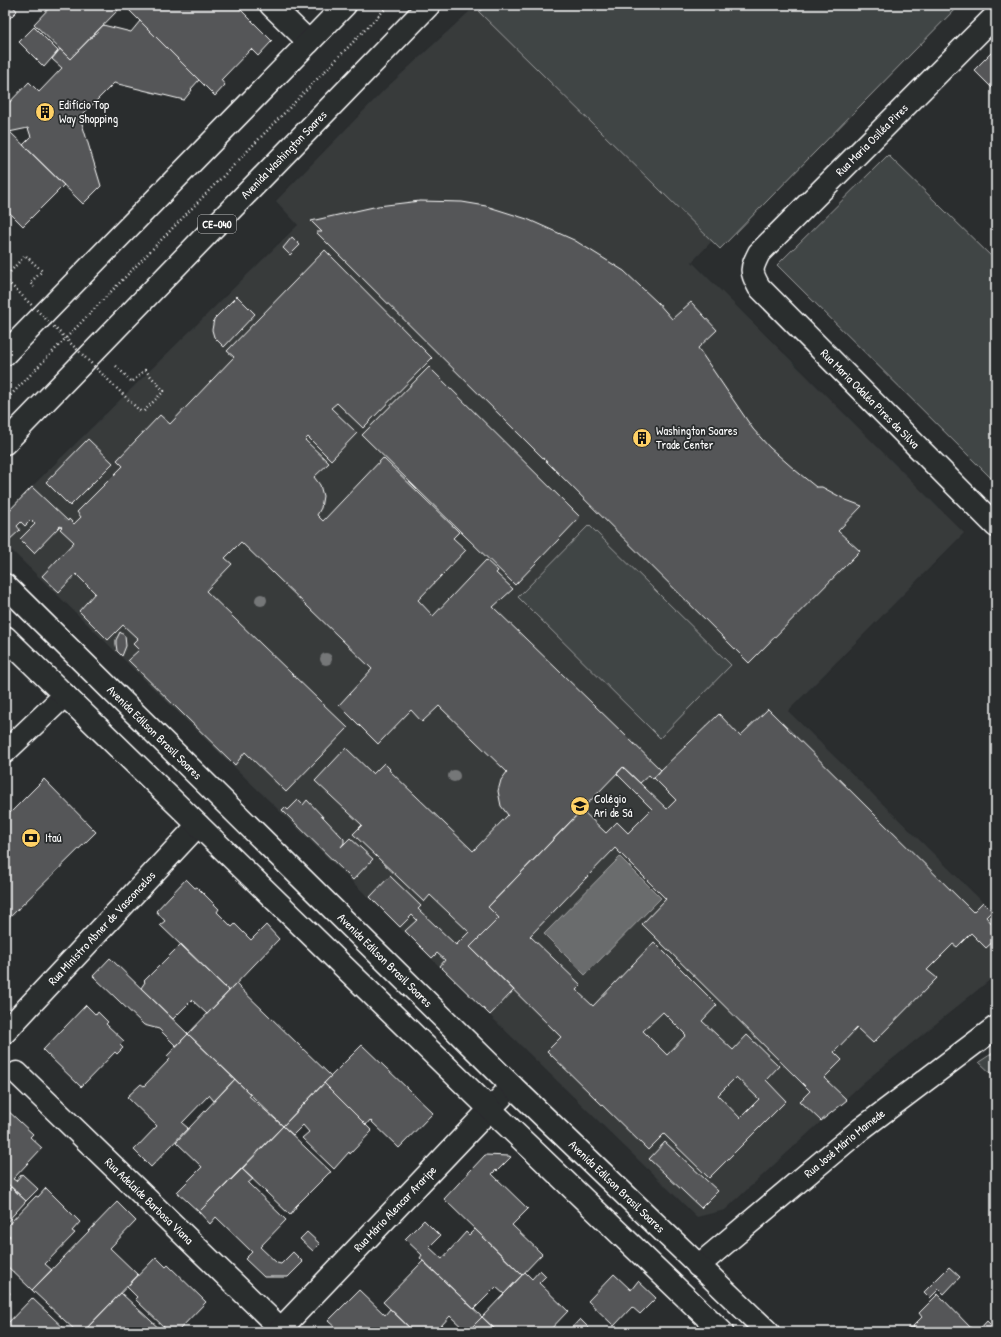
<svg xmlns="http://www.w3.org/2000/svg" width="1001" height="1337" font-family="'Patrick Hand',sans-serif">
<rect width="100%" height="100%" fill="#2a2d2e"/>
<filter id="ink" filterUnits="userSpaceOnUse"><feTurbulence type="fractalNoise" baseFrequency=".025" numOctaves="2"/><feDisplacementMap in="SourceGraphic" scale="8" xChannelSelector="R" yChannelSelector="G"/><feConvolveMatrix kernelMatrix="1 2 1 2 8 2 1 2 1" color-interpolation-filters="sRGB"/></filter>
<g filter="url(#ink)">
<path fill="#373a3b" d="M470 11 479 12 712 241 692 262 964 533 788 711 996 915V975L864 1082 725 1210 697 1217 5 544 6 512 298 225 276 201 384 90Z"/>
<path fill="#414445" stroke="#a0a2a2" d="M487 5H959L720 249 479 12Z
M888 155 996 261V483L777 265Z
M589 525 731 665 660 738 518 597Z
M996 1051V1078L979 1062Z"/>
<path fill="#6a6c6d" stroke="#a6a7a7" d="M620 857 661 898 585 975 544 934Z"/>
<path fill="#555758" stroke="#fff" fill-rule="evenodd" d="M5 5H12L17 11 5 23Z
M52 5H121L122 6 70 59 34 24Z
M124 5H236L272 41 258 56 251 49 221 80 225 85 215 96Z
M140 21 199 80 191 89 192 90 184 100 114 83 80 117 101 186 83 204 23 145 31 137 28 128 9 132 5 127V107L29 82 39 92 62 68 52 59 60 49 70 59 103 25 131 32Z
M34 27 58 51 44 67 19 42Z
M996 48V92L974 70Z
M5 127 64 185 23 226 5 208Z
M420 201 462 202 486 206 527 219 574 240 624 271 658 303 672 319 691 302 717 330 698 348 753 429 769 447 795 470 816 487H822L846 500 862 506 838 531 860 551 749 663 316 232H322L311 221 378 206Z
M292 237 300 245 290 255 283 248Z
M325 250 432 358 363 428 337 403 331 408 357 433 331 460 308 437 305 440 329 463 314 477 320 485 323 496 321 508 317 515 323 521 383 458 459 532 453 538 466 550 418 600 433 616 486 560 498 571 496 573 513 589 493 607 661 770 653 779 649 775 640 783 623 767 488 907 499 918 470 947 514 990 490 1015 440 966 445 960 437 953 432 958 405 931 417 920 412 915 400 927 370 897 390 876 421 906 418 909 456 945 469 932 430 895 424 902 353 834 362 825 315 781 346 748 373 774 384 763 390 769 389 770 473 851 508 815 501 806 498 791 501 780 507 772 439 706 422 722 411 710 378 744 339 705 372 669 241 542 225 558 232 564 206 591 348 728 286 792 245 752 235 765 128 660 139 650 133 644 138 639 123 625 108 640 79 611 95 593 76 574 59 592 42 576 74 542 60 529 62 527 60 526 34 553 20 539 35 524 31 520 25 526 21 522 17 526 20 530 7 542 5 539V515L32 487 68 521 69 519 74 524 81 517 77 512 123 466 117 460 160 415 170 424 234 357 227 351Z
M237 296 255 314 224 347 214 337 212 330 214 319Z
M429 367 580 517 515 585 362 435Z
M88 439 113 463 70 506 46 482Z
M120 632 125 636 126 646 122 656 117 651 116 644V640Z
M768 709 973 912 983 902 992 911 986 917 996 928V939L986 948 971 933 957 947 953 944 927 970 937 978 873 1043 857 1028 834 1052 842 1060 824 1078 847 1100 821 1121 800 1101 810 1091 642 924 666 899 615 848 530 936 581 985 576 990 593 1006 654 942 717 1005 702 1021 733 1050 747 1035 779 1066 766 1080 786 1101 709 1178 664 1134 648 1150 547 1051 561 1037 470 947 499 918 488 907 582 810 606 833 617 822 628 833 652 809 617 774 623 767 667 809 676 800 654 778 661 770 719 714 740 736ZM663 1012 686 1035 667 1055 643 1031ZM736 1077 759 1099 740 1118 718 1095Z
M44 779 96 832 5 922V818Z
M298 800 303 805 307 800 342 837 344 839V843L341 847 350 838 373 859 353 880 282 810 285 807 288 810Z
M186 879 195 888 197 887 219 909 217 912 232 927 235 924 251 940 266 925 279 939 229 991 160 925 165 921 156 911Z
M181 944 229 991 207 1014 192 1000 173 1019 141 988 145 982 144 981Z
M110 958 188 1034 176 1046 159 1029 144 1025 93 976Z
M236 984 331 1076 283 1126 188 1034Z
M86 1005 96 1015 98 1012 108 1022 106 1024 124 1041 120 1045 123 1048 117 1054 115 1052 81 1087 43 1050Z
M188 1034 235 1079 214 1101 209 1095 182 1123 188 1128 151 1167 134 1150 157 1126 127 1097 141 1084 144 1086 170 1059 167 1056Z
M362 1045 433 1113 399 1148 370 1120 366 1125 324 1083Z
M235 1079 250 1094 249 1096 283 1126 199 1212 177 1192 202 1167 176 1142Z
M324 1083 372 1131 350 1154 349 1152 334 1169 302 1138 309 1132 303 1125 293 1135 283 1126Z
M5 1108 33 1134 30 1137 42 1148 13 1179 16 1181 22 1174 38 1189 26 1201 5 1181Z
M283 1126 331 1172 329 1173 295 1207H296L290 1215 242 1169Z
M665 1142 718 1191 701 1208 649 1159Z
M485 1155 509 1156 511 1157 497 1171 496 1170 492 1174 528 1209 512 1225 542 1254 522 1275 444 1199Z
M242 1169 253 1179 248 1183 286 1220 260 1247 277 1263 281 1264 293 1252 303 1262 288 1277H264L245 1259 252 1252 216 1217 210 1224 199 1212Z
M11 1187 26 1201 5 1224V1194Z
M46 1188 80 1222 72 1231 75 1233 45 1264 52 1270 32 1290 5 1264V1242L10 1236 5 1231V1228L36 1196 38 1197Z
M117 1202 136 1221 110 1248 138 1275 83 1332H77L32 1290Z
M424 1220 440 1236 429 1247 442 1259 466 1232 469 1235 475 1229 522 1275 504 1294 496 1287 474 1309 420 1258 422 1255 405 1239Z
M307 1232 320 1244 313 1251 300 1239Z
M156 1257 166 1267 168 1265 206 1302 177 1332H169L135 1299 137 1297 127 1287Z
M423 1261 482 1317 467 1332 450 1316 441 1326 447 1332H414L383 1302Z
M949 1267 960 1277 944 1294 939 1289 930 1298 924 1292Z
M540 1270 546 1276 539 1283 568 1311 548 1332H498L482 1317 525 1272 532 1279Z
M614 1274 631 1290 638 1281 656 1298 640 1314 632 1307 614 1326 588 1301Z
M5 1288 10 1293 7 1298 9 1300 5 1305Z
M359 1290 385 1315 390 1309 414 1332H337L338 1330 328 1321Z
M121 1293 136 1307 163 1332H83Z
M938 1294 971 1328 967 1332H908V1327L914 1328 913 1326 922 1317 919 1313Z
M32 1298 68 1332H5V1326Z
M482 1317 498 1332H470L468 1331Z
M580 1319 593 1332H568Z
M987 1321 996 1330V1332H977Z"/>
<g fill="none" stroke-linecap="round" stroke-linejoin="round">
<defs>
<g id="minor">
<path d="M271 5 309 42"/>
<path id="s1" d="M996 15 759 253C751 269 750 271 759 287L996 526"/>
<path d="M5 752 65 695"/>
<path id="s2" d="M5 1032 198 825"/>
<path id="s3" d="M17 1073 284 1332"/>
<path id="s4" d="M698 1266 861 1129 996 1027"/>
<path id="s5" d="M278 1332 512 1086"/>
</g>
<g id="major">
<path id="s6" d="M5 585 512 1086 768 1332"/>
<path d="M5 637 490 1109 722 1332"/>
</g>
<g id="highway">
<path d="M5 354 345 5"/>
<path id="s7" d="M5 443 429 5"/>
</g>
</defs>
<use href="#minor" stroke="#fff" stroke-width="25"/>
<use href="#major" stroke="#fff" stroke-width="25"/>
<use href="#highway" stroke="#fff" stroke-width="25"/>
<path stroke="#fff" stroke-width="2.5" stroke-dasharray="1 3" stroke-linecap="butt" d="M5 278 25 255 42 271 30 283 34 287
M116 366 132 382 145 370 164 391 142 413
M5 401 389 5"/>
<use href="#minor" stroke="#2a2d2e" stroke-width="22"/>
<use href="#major" stroke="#2a2d2e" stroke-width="22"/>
<use href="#highway" stroke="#2a2d2e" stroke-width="22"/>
<path stroke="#fff" stroke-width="2.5" stroke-dasharray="1 3" stroke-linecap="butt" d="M5 279 142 413"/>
</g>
<g fill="#757778">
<circle cx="261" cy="600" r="6"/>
<circle cx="326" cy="659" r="6"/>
<circle cx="454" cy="776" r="6"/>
</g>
</g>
<defs>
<symbol id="building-disc" viewBox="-11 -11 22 22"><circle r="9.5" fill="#ffd166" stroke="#2a2d2e"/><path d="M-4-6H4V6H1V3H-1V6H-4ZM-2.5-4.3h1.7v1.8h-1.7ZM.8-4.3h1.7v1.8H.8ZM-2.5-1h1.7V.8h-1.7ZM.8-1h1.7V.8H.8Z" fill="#111"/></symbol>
<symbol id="school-disc" viewBox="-11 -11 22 22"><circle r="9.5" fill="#ffd166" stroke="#2a2d2e"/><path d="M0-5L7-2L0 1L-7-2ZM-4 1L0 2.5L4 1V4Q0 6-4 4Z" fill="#111"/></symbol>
<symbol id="bank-disc" viewBox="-11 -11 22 22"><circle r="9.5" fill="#ffd166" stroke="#2a2d2e"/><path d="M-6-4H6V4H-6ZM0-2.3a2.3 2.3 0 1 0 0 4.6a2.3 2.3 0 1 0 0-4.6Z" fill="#111"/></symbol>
</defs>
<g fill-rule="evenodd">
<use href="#building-disc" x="34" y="101" width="22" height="22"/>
<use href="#building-disc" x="631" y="427" width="22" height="22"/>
<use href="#school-disc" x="569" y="795" width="22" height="22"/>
<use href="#bank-disc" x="20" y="827" width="22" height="22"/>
</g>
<g text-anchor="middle" stroke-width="3.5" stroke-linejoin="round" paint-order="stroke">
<rect fill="#2a2d2e" stroke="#bfc0c0" stroke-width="1" x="198" y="215" width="38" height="18" rx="3"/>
<g font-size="11" font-weight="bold" fill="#fff">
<text x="217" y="228">CE-040</text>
</g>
<g font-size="12" fill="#fff" stroke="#2a2d2e" text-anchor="start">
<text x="59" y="109">Edifício Top<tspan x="59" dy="14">Way Shopping</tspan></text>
<text x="656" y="435">Washington Soares<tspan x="656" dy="14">Trade Center</tspan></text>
<text x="594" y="803">Colégio<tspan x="594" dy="14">Ari de Sá</tspan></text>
<text x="45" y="842">Itaú</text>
</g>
<g font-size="12" fill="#fff" stroke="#2a2d2e">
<text transform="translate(872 140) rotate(-45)" y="4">Rua Maria Osiléa Pires</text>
<text dy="4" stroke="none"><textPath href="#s7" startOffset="401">Avenida Washington Soares</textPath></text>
<text dy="4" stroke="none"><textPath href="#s1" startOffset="530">Rua Maria Odaléa Pires da Silva</textPath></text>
<text dy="4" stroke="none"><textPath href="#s6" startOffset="210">Avenida Edilson Brasil Soares</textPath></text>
<text dy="4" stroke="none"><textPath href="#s2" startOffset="142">Rua Ministro Abner de Vasconcelos</textPath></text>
<text dy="4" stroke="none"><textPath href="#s6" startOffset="534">Avenida Edilson Brasil Soares</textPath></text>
<text dy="4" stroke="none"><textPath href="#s4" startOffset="191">Rua José Mário Mamede</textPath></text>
<text dy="4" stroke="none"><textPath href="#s6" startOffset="858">Avenida Edilson Brasil Soares</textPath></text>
<text dy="4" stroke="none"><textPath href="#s3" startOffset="184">Rua Adelaide Barbosa Viana</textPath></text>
<text dy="4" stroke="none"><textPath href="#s5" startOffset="170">Rua Mário Alencar Araripe</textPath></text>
</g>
</g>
<rect width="1001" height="1337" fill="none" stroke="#2a2d2e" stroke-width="20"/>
<rect x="10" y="10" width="981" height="1317" fill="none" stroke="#fff" stroke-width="1.5" filter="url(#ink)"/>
</svg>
